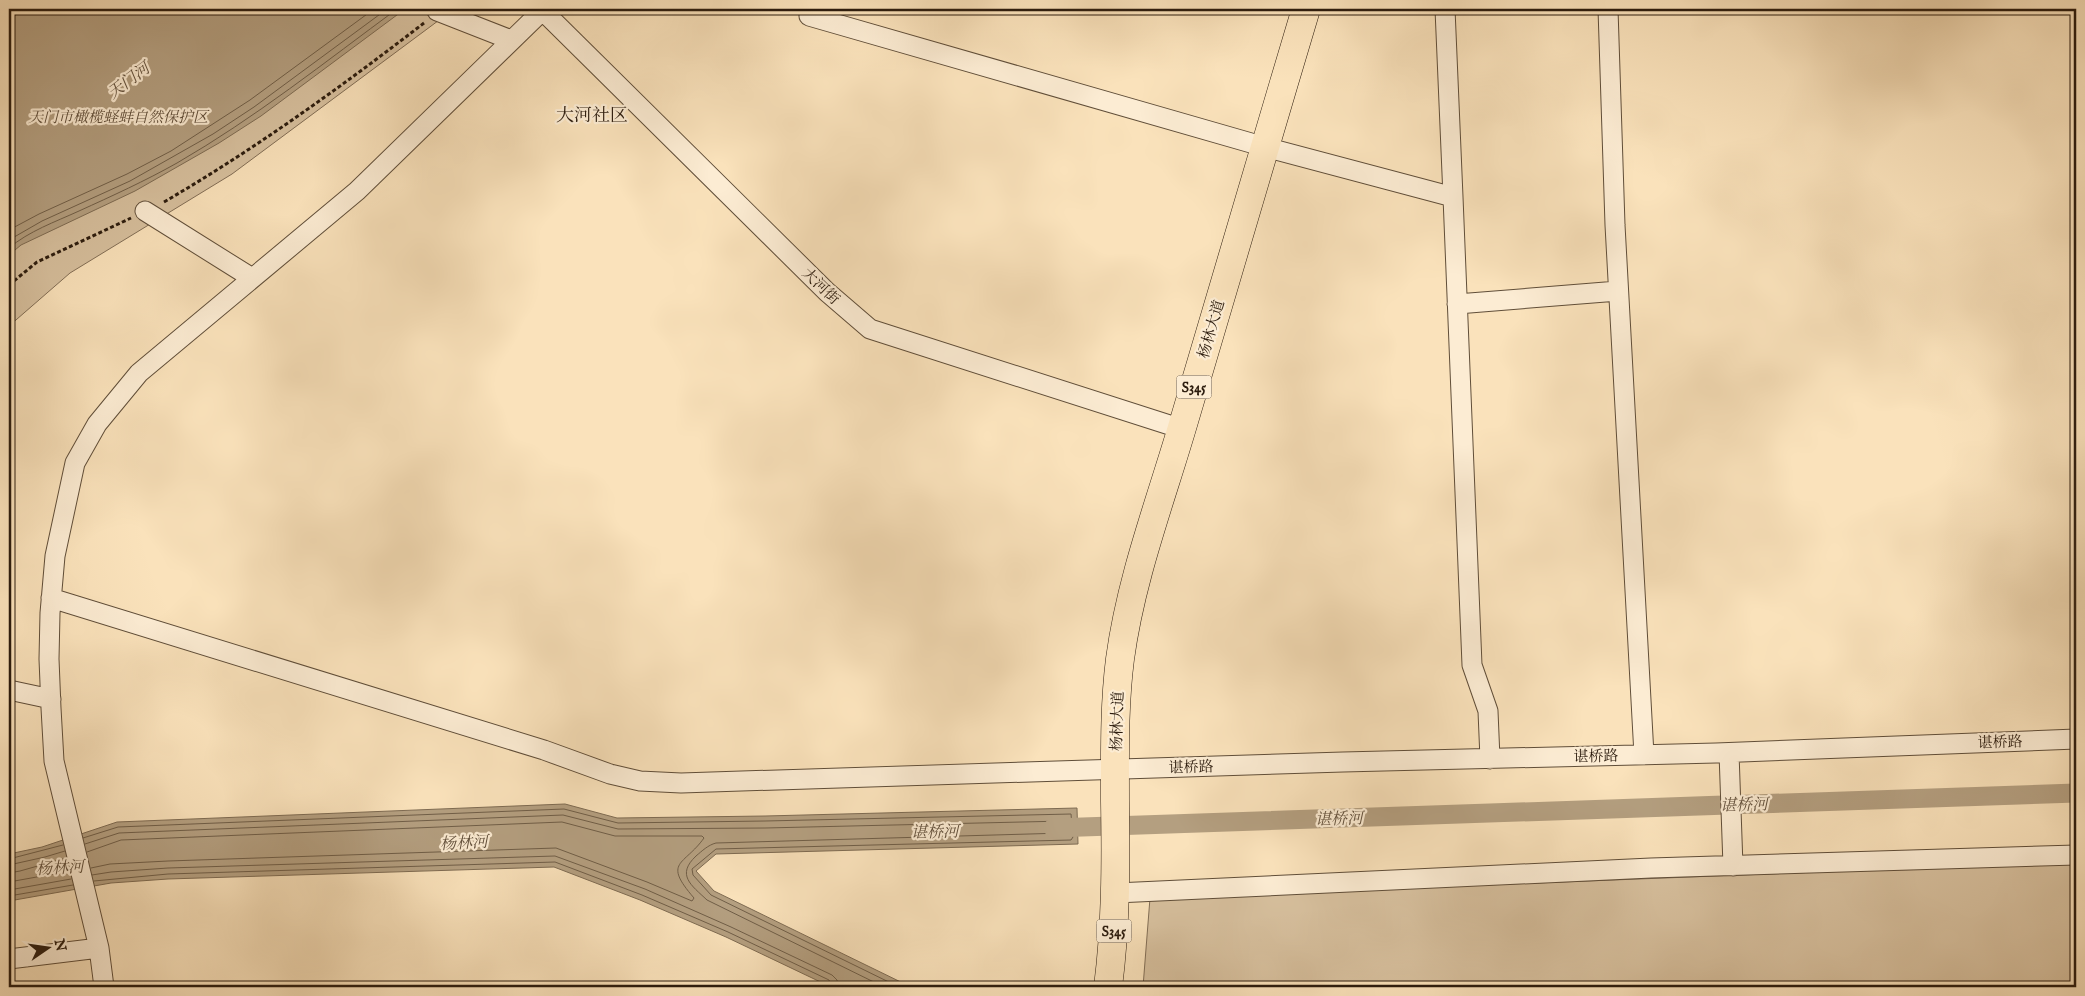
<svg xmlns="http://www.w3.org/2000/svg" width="2085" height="996" font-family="'IM FELL English','Noto Serif SC',serif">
<rect width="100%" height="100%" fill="#fae2bb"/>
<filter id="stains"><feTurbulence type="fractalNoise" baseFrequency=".004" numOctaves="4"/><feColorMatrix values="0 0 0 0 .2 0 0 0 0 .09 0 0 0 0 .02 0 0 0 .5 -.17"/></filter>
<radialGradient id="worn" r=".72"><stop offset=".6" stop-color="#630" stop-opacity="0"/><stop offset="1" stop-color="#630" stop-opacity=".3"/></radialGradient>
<path fill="#d7c09e" stroke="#826e56" d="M9 9H454L232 174 70 273 9 326Z
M2076 862V987H1143L1150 898Z"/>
<path fill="#b49f80" stroke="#7e6b52" d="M26 9H405L261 116 219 143 135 191 21 245 9 255V19Z
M565 804 617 818 765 816 1077 808 1078 844 716 854 696 871 714 891 911 987H831L726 937 640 900 554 867 168 879 111 883 9 901V854L42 847 117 822Z"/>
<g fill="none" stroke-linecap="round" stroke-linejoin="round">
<path stroke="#705e47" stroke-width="1" d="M9 230 39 214 127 174 171 151 250 100 374 9
M9 240 42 221 130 181 213 134 254 107 387 9
M9 248C29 231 55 222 79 211 112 196 145 181 177 163 255 118 325 62 397 9
M83 838 118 827 564 809 618 823 765 821 1071 814 1073 837 1071 840 716 849 692 869 693 875 711 895 899 987
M85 844 119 833 563 815 618 829 765 828 1065 821 1066 831 1064 833 716 843C708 845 702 851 696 856 676 875 691 885 707 900L884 987
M87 852 121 840 562 822 615 836H702L704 838C684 866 662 861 694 898L692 901 647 882 556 848 168 861 110 864 91 868
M9 859 63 845
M9 865 45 857 65 851
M9 873 20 871 66 858
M92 875 111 872 168 868 555 856 645 889 731 927 832 975 837 980 838 987
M94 881 168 874 555 862 642 895 728 932 829 980 832 987
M9 882 70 871
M9 890 71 879
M9 896 73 885"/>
<path stroke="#b49f80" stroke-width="19" d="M1053 828 2076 793"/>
<defs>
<path id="minor" d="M1608 9 1615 225 1644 755
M542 10 827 292 870 329 1182 429
M437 11 511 40
M809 16 1265 147 1453 197 1445 9
M1453 197 1472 665 1488 711 1490 759
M145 211 252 278
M1457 304 1618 291
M51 598 544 750 610 774 640 781 681 783 1343 762 1716 753 2076 739
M9 690 51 699
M1729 753 1733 866
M1116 893 1651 868 2076 855
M9 959 99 948
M104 987 99 948 54 761 51 708 49 659 50 613 55 556 75 463 97 424 139 373 357 191 544 9"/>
<path id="primary" d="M1108 987C1116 925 1116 863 1115 801 1115 754 1114 706 1120 659 1131 577 1161 500 1184 421 1225 283 1265 146 1306 9"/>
</defs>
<use href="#minor" stroke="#604e39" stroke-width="21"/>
<use href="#primary" stroke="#2c1c0e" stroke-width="29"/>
<path stroke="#2c1c0e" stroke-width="3" stroke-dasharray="4 2.5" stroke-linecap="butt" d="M164 202C255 149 341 87 424 23
M9 285 37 262 131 218"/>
<use href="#minor" stroke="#fcecd3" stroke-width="19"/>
<use href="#primary" stroke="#fae2bb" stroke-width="28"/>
</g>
<g text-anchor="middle" stroke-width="4.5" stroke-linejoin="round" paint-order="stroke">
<g fill="#fcecd3" stroke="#6a5a49" stroke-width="1">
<rect x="1176.5" y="375.5" width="35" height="23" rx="4"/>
<rect x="1096.5" y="919.5" width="35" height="23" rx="4"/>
</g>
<g font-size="14" font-weight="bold" fill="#2c1c0e">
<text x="1194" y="392">S345</text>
<text x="1114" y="936">S345</text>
</g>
<g font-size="15" font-style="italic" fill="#5f4d39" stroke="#fcecd3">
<text x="118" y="122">天门市橄榄蛏蚌自然保护区</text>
</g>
<g font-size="15" fill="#2c1c0e" stroke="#fcecd3">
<text transform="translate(821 286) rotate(44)" y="5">大河街</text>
<text transform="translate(1211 329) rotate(-74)" y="5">杨林大道</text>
<text transform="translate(1117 721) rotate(-88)" y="5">杨林大道</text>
<text transform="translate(2000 742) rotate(-2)" y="5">谌桥路</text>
<text transform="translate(1596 756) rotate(-1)" y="5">谌桥路</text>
<text transform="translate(1191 767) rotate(-2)" y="5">谌桥路</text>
</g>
<g font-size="16" font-style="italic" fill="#62503c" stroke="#fcecd3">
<text transform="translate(128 80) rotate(-37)" y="6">天门河</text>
<text transform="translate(1744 804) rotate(-2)" y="6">谌桥河</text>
<text transform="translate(1339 818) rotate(-2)" y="6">谌桥河</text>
<text transform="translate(935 831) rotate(-1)" y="6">谌桥河</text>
<text transform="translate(464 842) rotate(-3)" y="6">杨林河</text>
<text transform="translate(60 867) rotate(-3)" y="6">杨林河</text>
</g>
<g font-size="18" fill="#2c1c0e" stroke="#fcecd3">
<text x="592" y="121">大河社区</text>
</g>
</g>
<rect width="2085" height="996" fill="none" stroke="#fae2bb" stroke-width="30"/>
<rect x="10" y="10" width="2065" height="976" fill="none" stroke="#2c1c0e" stroke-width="2.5"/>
<rect x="15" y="15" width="2055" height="966" fill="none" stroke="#2c1c0e"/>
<g transform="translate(48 948) rotate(77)" stroke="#fcecd3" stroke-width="4" paint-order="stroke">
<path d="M0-4L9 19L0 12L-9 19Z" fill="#2c1c0e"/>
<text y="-8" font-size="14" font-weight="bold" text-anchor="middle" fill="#2c1c0e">N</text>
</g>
<rect width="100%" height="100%" filter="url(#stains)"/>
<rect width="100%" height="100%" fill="url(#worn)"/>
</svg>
